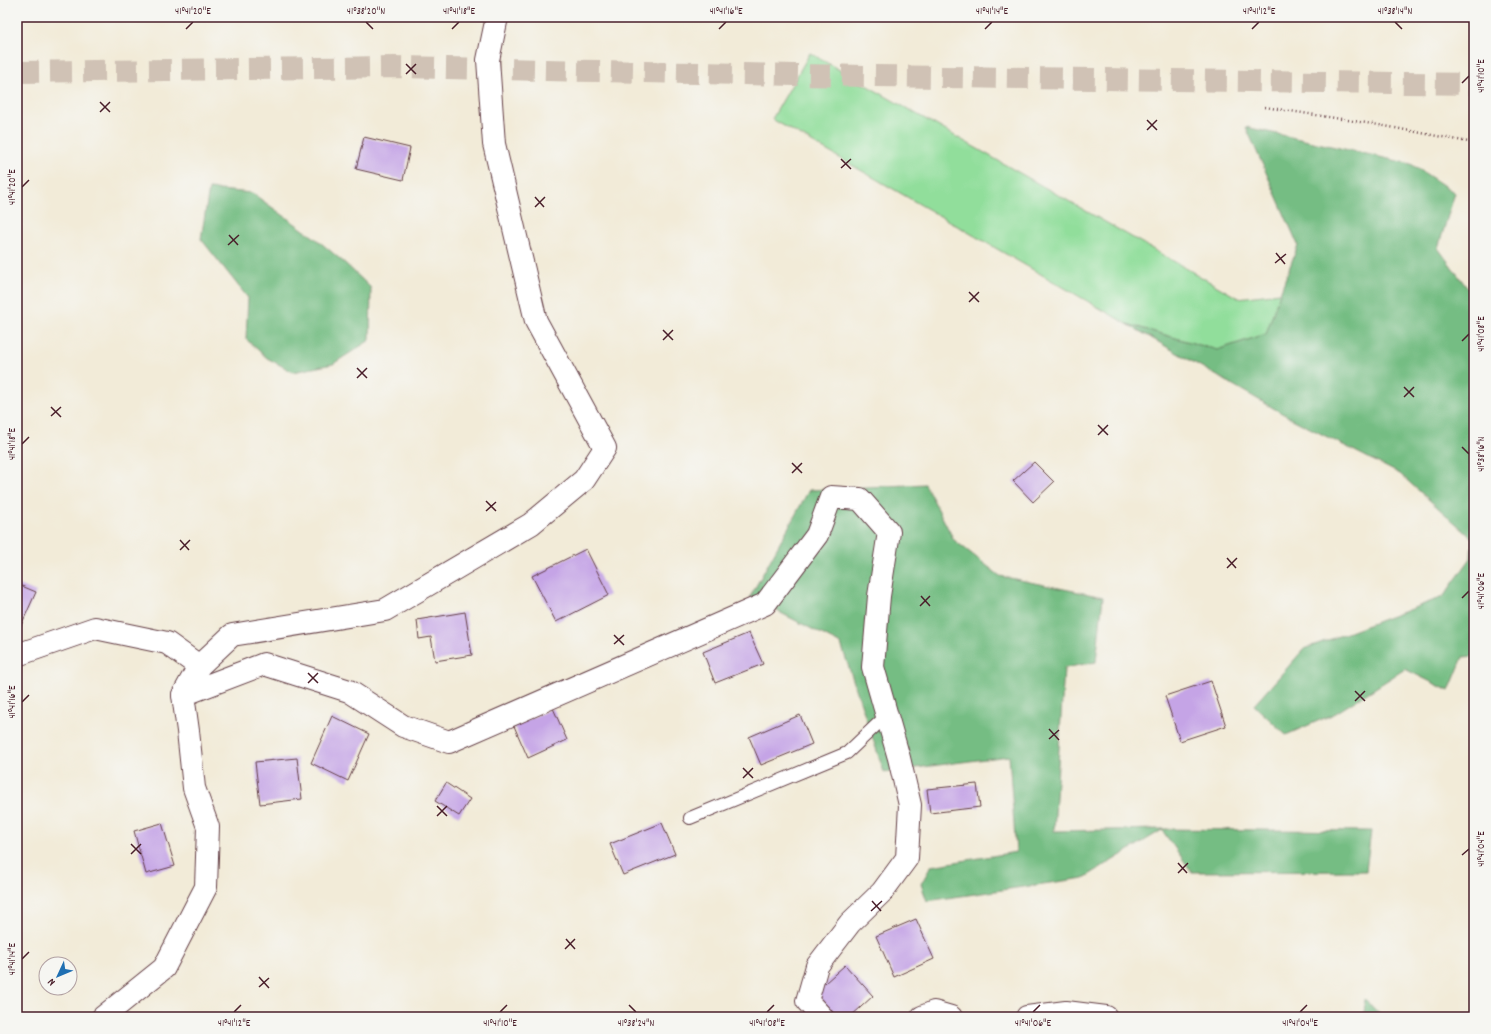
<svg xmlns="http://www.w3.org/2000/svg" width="1491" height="1034" font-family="Dekko,sans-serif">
<rect width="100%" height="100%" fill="#f6f6f2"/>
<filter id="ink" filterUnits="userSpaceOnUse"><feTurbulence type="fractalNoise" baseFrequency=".025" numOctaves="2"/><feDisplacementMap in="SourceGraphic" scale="8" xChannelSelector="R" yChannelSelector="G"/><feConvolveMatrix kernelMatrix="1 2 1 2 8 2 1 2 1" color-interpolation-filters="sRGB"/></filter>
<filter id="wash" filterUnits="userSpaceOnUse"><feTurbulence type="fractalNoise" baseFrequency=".012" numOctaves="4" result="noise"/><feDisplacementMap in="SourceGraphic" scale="16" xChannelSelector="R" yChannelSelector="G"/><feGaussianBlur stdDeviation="0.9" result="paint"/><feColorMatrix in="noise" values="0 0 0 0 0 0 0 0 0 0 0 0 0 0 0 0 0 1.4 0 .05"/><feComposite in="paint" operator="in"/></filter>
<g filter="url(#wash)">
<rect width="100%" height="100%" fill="#f2ebd8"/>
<path fill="#91de9b" stroke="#6e7e63" d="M810 53 1238 298 1280 293 1266 334 1217 350 1127 324 772 119Z"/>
<path fill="#74bd83" stroke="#5f6e57" d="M1246 127 1411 164 1455 193 1438 248 1474 297V656L1463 657 1449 691 1405 669 1336 713 1286 735 1254 705 1304 649 1443 597 1471 558 1472 538 1400 474 1294 420 1127 324 1217 350 1266 334 1280 293 1298 245Z
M209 189 252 193 315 238 346 264 371 288 370 340 333 364 293 372 267 358 246 339 248 298 201 239Z
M925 484 954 540 1000 576 1103 597 1096 662 1064 668 1054 831 1162 829 1371 831 1366 871 1192 872 1162 830 1084 878 927 901 921 884 931 866 1016 852 1009 756 884 772 841 644 750 597 809 490Z
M1365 999 1382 1017H1364Z"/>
<g id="blocks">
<path fill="#c5a4e6" d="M364 137 410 148 403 180 356 169Z
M1034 462 1054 482 1033 502 1013 481Z
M586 549 609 595 556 622 532 576Z
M17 584 36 592 19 630 17 629Z
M465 612 472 655 435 661 431 637 419 639 417 620Z
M749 633 763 664 715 683 703 652Z
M1211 681 1226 726 1180 741 1165 696Z
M553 708 567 740 528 758 514 726Z
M800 715 812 744 761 765 749 737Z
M332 716 369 734 348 781 311 763Z
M297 758 302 799 260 804 255 762Z
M446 783 470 799 459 816 435 801Z
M977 784 980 807 930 813 927 789Z
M162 823 175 866 146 874 134 831Z
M662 823 675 854 623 875 610 844Z
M916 919 934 959 894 977 876 936Z
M845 965 873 996 850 1017H837L815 992Z"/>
</g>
</g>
<g filter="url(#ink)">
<use href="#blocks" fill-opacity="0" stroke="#633e45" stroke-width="1"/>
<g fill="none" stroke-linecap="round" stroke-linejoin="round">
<path stroke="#d0c2b5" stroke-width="22" stroke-dasharray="22 11" stroke-linecap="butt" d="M17 72 395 67 795 75 1474 84"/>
<defs>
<path id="lane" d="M690 818 847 753 887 715"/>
<path id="street" d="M17 655 95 628 167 643 199 666
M183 695 264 664 349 691 403 726 449 742 765 604 817 535 831 497 860 499 889 532 879 596 873 667 899 758 910 805 907 858 882 892 850 923 817 966 807 1001 822 1017
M922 1017 934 1012 951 1017
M1027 1017 1066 1012 1106 1017"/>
<path id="secondary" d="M103 1017 164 968 206 887 208 827 194 788 188 731 183 695 199 666 232 635 385 610 531 524 584 480 605 448 536 321 494 144 488 60 497 17"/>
</defs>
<use href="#lane" stroke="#633e45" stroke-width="14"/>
<use href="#street" stroke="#633e45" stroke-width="24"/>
<use href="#secondary" stroke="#633e45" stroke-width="24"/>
<path stroke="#633e45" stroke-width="2.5" stroke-dasharray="1 3" stroke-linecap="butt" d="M1265 107 1379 125 1474 143"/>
<use href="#lane" stroke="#fff" stroke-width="12"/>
<use href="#street" stroke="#fff" stroke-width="22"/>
<use href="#secondary" stroke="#fff" stroke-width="22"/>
</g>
</g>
<path fill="none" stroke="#4a1f2b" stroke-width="1.5" d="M366 22 373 29M1395 22 1402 29M186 29 193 22M452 29 459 22M719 29 726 22M985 29 992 22M1252 29 1259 22M406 64 416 74M406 74 416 64M1462 83 1469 76M100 102 110 112M100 112 110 102M1147 120 1157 130M1147 130 1157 120M841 159 851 169M841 168 851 159M22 187 29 180M535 197 544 207M535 207 545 197M229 235 238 245M228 245 239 235M1276 253 1285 264M1275 263 1286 254M969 292 979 302M969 302 979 292M663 330 673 340M663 340 673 330M1462 341 1469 334M357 368 367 378M357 378 367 368M1404 387 1414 397M1404 397 1414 387M51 407 61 417M51 416 61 407M1098 425 1108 435M1098 435 1108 425M22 444 29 437M1462 447 1469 454M792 463 802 473M792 473 802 463M486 501 496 511M486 511 496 502M180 540 189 550M180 550 190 540M1227 558 1236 568M1227 568 1237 558M921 596 930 606M1462 598 1469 591M920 606 930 596M614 635 624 645M614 644 624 635M308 673 318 683M308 683 318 673M1355 691 1365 701M1355 701 1365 691M22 702 29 695M1049 729 1059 740M1049 739 1059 730M743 768 753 778M743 778 753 768M437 806 447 816M437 816 447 806M131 844 141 854M131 854 141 844M1462 855 1469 849M1178 863 1187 873M1178 873 1188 863M872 901 881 911M871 911 882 901M566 939 575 949M565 949 575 939M22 959 29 952M259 977 269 988M259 987 269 978M629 1005 636 1012M234 1012 241 1005M500 1012 507 1005M767 1012 774 1005M1033 1012 1040 1005M1300 1012 1307 1005"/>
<rect width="1491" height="1034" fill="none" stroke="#f6f6f2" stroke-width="44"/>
<g transform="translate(58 976) rotate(226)"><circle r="19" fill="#f6f6f2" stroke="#b1a0a2"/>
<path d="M0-3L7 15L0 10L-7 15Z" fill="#1f6fb2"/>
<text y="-6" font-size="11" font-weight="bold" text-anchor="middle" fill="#4a1f2b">N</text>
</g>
<rect x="22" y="22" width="1447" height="990" fill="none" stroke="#4a1f2b" stroke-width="1.5"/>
<g font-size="10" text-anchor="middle" fill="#4a1f2b">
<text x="193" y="14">41°41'20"E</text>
<text x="366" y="14">41°38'20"N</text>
<text x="459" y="14">41°41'18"E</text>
<text x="726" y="14">41°41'16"E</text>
<text x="992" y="14">41°41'14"E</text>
<text x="1259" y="14">41°41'12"E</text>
<text x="1395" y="14">41°38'14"N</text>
<text transform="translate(1480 76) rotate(-90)" y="4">41°41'10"E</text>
<text transform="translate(11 187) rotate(-90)" y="4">41°41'20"E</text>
<text transform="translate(1480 334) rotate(-90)" y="4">41°41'08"E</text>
<text transform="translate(11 444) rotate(-90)" y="4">41°41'18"E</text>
<text transform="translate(1480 454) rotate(-90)" y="4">41°38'16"N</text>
<text transform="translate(1480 591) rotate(-90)" y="4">41°41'06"E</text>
<text transform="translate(11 702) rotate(-90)" y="4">41°41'16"E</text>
<text transform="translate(1480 849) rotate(-90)" y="4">41°41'04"E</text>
<text transform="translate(11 959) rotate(-90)" y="4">41°41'14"E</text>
<text x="234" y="1026">41°41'12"E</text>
<text x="500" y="1026">41°41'10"E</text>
<text x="636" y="1026">41°38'24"N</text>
<text x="767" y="1026">41°41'08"E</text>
<text x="1033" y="1026">41°41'06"E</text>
<text x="1300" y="1026">41°41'04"E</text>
</g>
</svg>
